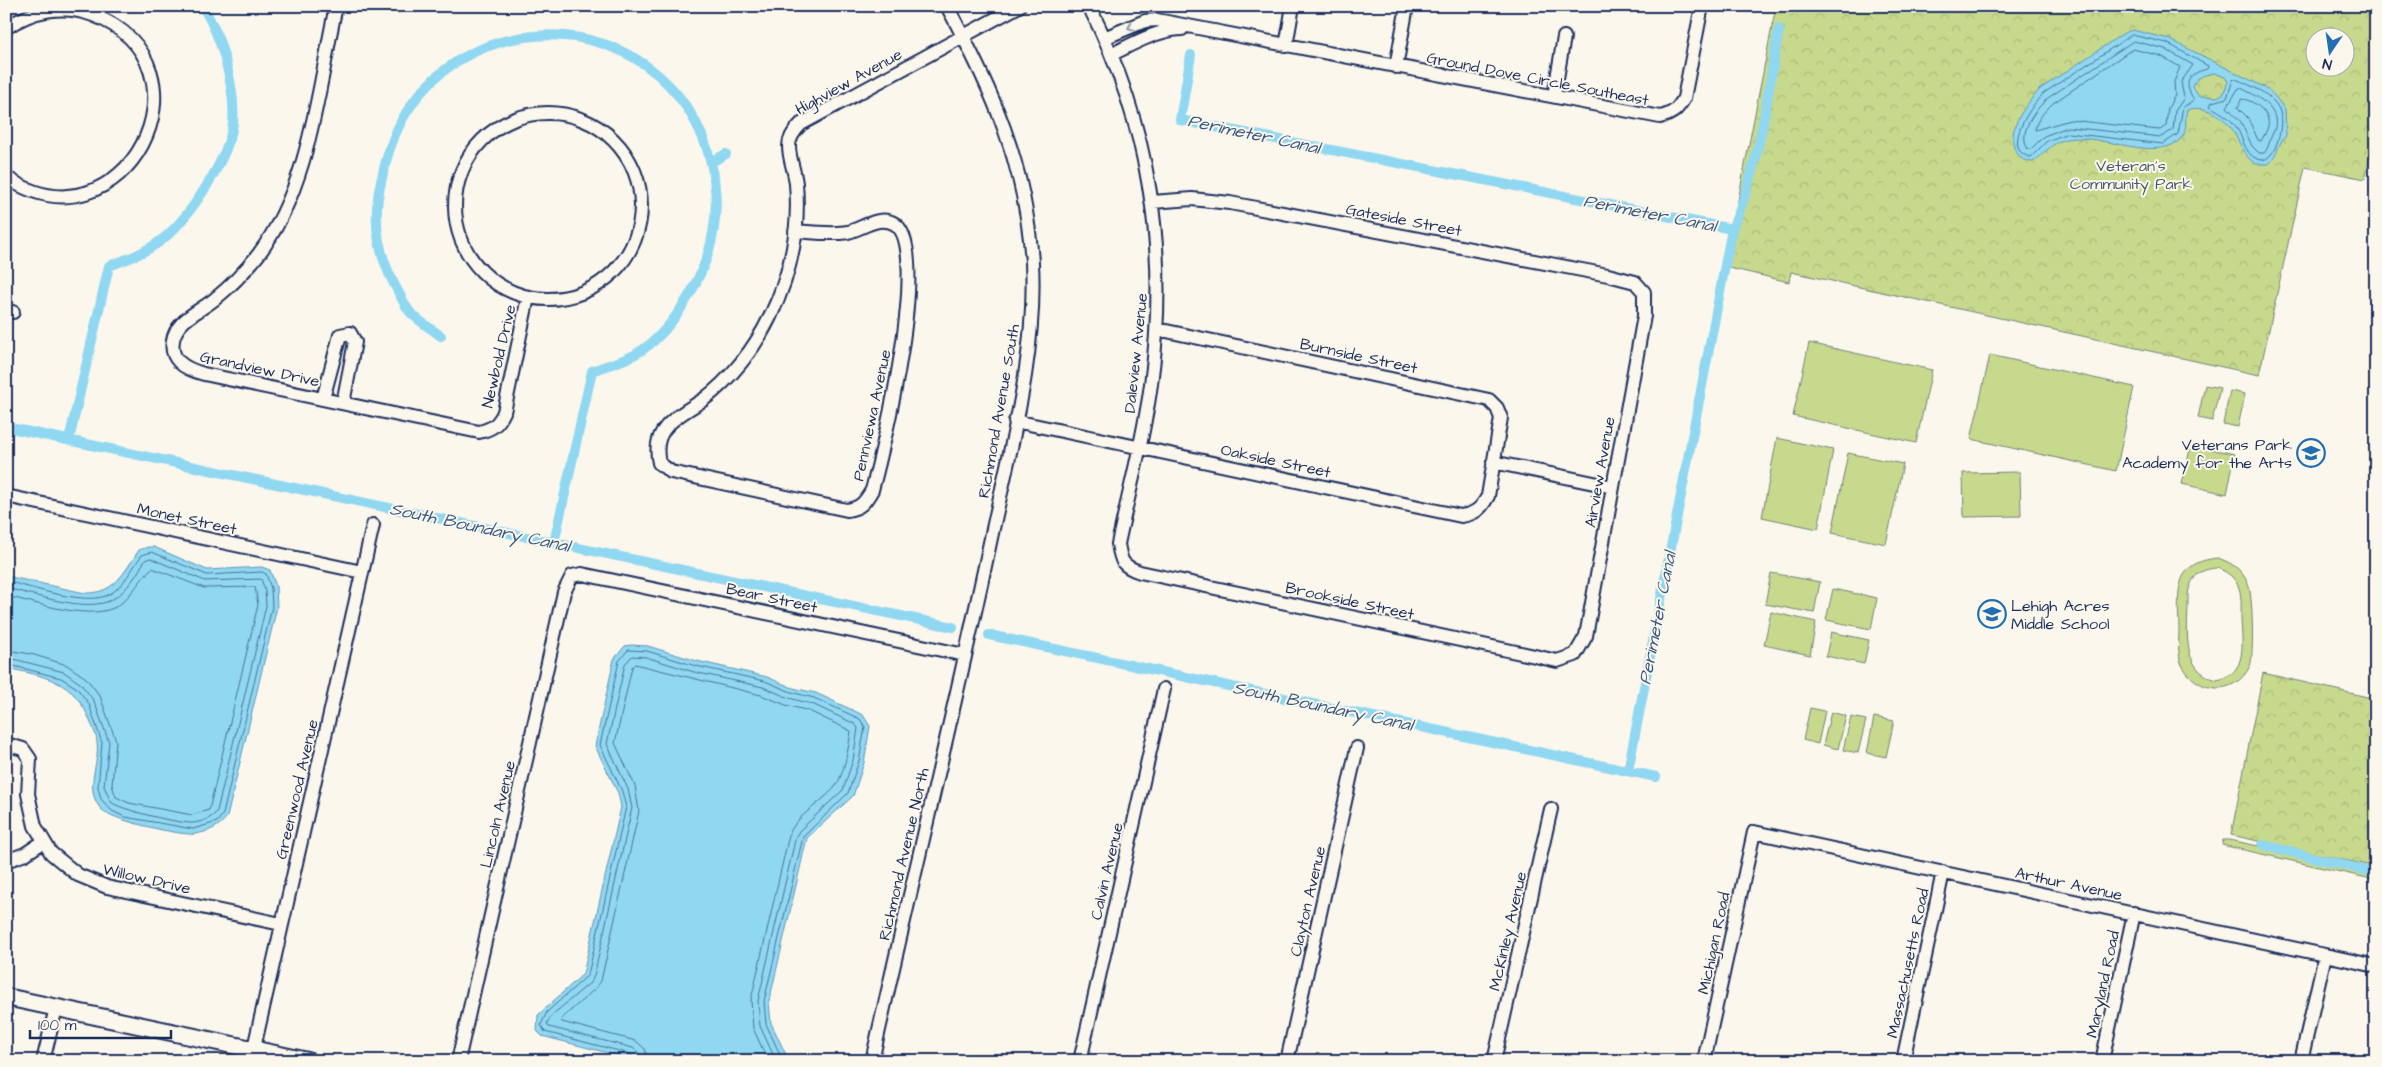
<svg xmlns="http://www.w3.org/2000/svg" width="2382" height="1067" font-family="'Architects Daughter',sans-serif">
<defs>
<pattern id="park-crowns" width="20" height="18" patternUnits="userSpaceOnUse" patternTransform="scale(1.25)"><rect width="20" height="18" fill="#c7d98d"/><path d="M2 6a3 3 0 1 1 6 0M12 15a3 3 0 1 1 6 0" fill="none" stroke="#aabb7c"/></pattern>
</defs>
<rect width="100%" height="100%" fill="#fbf7ec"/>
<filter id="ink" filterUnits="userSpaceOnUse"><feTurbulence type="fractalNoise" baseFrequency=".02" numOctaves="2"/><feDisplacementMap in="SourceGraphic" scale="10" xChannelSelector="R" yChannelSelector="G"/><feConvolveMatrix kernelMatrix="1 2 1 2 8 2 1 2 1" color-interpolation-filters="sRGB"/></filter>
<g filter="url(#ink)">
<path fill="#c7d98d" stroke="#718476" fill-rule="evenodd" d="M1809 343 1932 370 1916 443 1793 416Z
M1990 355 2134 387 2116 471 1971 439Z
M2205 385 2220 388 2212 421 2198 418Z
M2230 391 2245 394 2238 427 2223 424Z
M1777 438 1833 450 1818 529 1762 517Z
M2191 445 2235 454 2227 494 2182 484Z
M1848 453 1903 464 1886 544 1832 533Z
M2020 472 2021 516 1964 517 1963 473Z
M2218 558C2232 563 2242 569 2248 584 2253 593 2254 657 2250 666 2235 697 2197 694 2182 665 2177 655 2179 639 2179 628 2178 592 2173 562 2218 558ZM2217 568C2227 572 2235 577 2239 588 2242 597 2241 609 2241 619 2242 643 2248 674 2217 680 2178 670 2189 626 2188 594 2191 577 2199 569 2217 568Z
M1771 573 1820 582 1814 613 1765 604Z
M1833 589 1877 598 1871 629 1826 620Z
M1771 612 1816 622 1810 655 1764 645Z
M1831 632 1869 640 1864 664 1826 656Z
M1810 708 1825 711 1818 744 1803 740Z
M1831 712 1846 716 1838 749 1823 745Z
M1851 717 1866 720 1858 753 1843 750Z
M1874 717 1894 721 1886 757 1867 753Z
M2223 840H2230L2376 871V880L2222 845Z"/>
<path fill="url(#park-crowns)" stroke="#718476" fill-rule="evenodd" d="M1776 6H2376V127L2365 179 2305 167 2259 375 1791 272 1789 282 1725 267ZM2314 38H2344V68H2314Z
M2263 673 2376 699V867L2231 835Z"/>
<path fill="#90d7f1" stroke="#6194b6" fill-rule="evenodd" d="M2132 30 2169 39 2264 87 2273 94 2285 109 2286 136C2277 144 2279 154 2269 164H2256C2241 155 2241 142 2232 129 2223 115 2203 104 2187 110 2184 118 2188 128 2183 136 2162 166 2098 132 2067 139 2050 143 2046 153 2033 162 2027 162 2023 160 2019 156 2001 135 2026 104 2040 89L2124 33ZM2214 73 2225 77 2228 82 2223 94 2217 97 2199 96 2192 87C2196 77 2204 75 2214 73Z
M148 547H154L207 570 262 567 270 570 276 586 277 607 227 817C219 827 209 832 195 834 182 836 110 820 101 809 83 788 100 765 97 743 97 736 93 728 90 721 75 681 45 676 6 668V576L85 593C115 594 124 572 139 550Z
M631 645 648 646 697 661 767 677 793 688 816 693 863 715 870 726 864 763 853 796 807 838 769 1002 771 1023 789 1061H639L542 1036 537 1031 538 1015 583 974 621 807 618 793 595 746 614 659 625 646Z"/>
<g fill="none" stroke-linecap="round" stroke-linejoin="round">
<path stroke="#4a7299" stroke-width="1" d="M2132 35 2167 43 2208 66 2207 69C2184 75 2185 83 2194 101L2183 107 2178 134 2163 144 2068 133 2047 141 2031 157C1999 151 2032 104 2044 93Z
M2134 41 2165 49 2193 65 2181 82 2184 98 2175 111 2173 130 2161 137 2068 127 2044 136 2031 149H2028C2017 132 2036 109 2048 98Z
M2133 49 2161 56 2180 67 2174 82 2175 95 2168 108 2166 126 2160 130 2150 129 2070 120 2035 130C2036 120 2045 111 2052 104Z
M2236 79C2251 86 2271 93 2279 109 2285 122 2276 167 2257 159 2243 153 2243 134 2234 124 2227 115 2219 112 2210 106L2212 102 2227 98 2233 80Z
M2241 88C2259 97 2285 111 2272 135 2269 141 2269 148 2264 153H2259L2252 146 2241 122 2227 107 2238 89Z
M2242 99C2254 100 2271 113 2268 126 2267 131 2263 137 2261 141L2258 140 2248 118 2238 108Z
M6 581C30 587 89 607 110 594 124 586 132 568 142 555L152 552 207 575 262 572 266 574 271 588 272 607 223 814 217 822 193 829 125 817 112 811 101 799 98 787 102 743 89 704 77 688 61 678 6 664
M6 588C33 594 89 614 113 599 127 591 138 573 145 560L150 558 205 581 261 579 265 590 266 606 217 811C213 818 202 822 193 823 180 824 121 810 111 802L104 786 109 742 94 701 81 684 64 672 6 657
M6 596C35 602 93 623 119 605 131 596 142 577 152 568L204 588 255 587 258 605 209 810 192 815 129 803 116 797 112 785 116 741 100 696 86 678 67 665 31 654 6 650
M635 1061 631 1054 545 1032 541 1025 547 1012 588 975 626 807 622 791 600 745 619 661 628 650 647 651 696 666 765 681 791 692 814 698 860 719 865 727 859 761 848 793 803 837 764 1001 766 1024 783 1061
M641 1061 639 1053 633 1048 549 1027 547 1024 551 1016 591 982 594 976 632 808 628 789 607 744 625 664 632 656 646 657 694 672 763 687 789 698 812 704 855 724 858 728 853 760 843 790 800 830 796 836 758 1001 760 1026 776 1061
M648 1061 645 1049 636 1041 562 1022 560 1020 596 988 601 981 639 811 635 786 615 743 632 667 635 664 761 695 786 705 809 711 851 731C849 745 844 776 835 787 822 803 796 815 789 835L751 1000 753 1028 768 1061"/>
<path stroke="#90d7f1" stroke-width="10" d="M1783 8 1784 6
M1191 55 1180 120 1732 229 1628 771
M711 162 726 154
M1732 229C1760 166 1767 96 1779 29
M441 336C432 329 421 323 412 314 407 310 403 301 400 295 379 259 371 223 381 182 386 158 393 134 406 113 449 42 543 16 619 50 697 85 734 176 707 257 696 289 669 334 639 352 626 361 607 365 592 371L554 543
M6 427 953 627
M69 440 109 266C128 259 147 252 163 239 190 217 229 158 233 123 236 89 221 34 202 6
M989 635 1656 777
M2263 845 2376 873"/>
<defs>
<path id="minor" d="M336 6C318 89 310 186 258 255 246 270 231 286 216 298 202 310 180 318 174 336 167 360 185 369 204 374L479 432C492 429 498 425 504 412L528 297
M1089 6C1150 127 1169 250 1151 384 1144 438 1129 491 1118 544 1121 562 1122 566 1140 572L1535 656 1557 661 1575 655 1586 636 1644 316V292L1635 282 1608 275 1230 203 1192 199 1152 202
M6 28C32 10 63 4 93 15 223 65 123 257 6 177
M1104 38 1145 21 1157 20 1660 117C1673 114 1678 109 1684 98L1702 6
M1286 46 1293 6
M1112 54C1135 43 1157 30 1182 29
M1396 67 1407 6
M1554 96 1564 37
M455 206a93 93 0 1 1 186 0a93 93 0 1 1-186 0Z
M795 231C812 232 831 235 848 232 862 229 879 214 895 224 932 248 883 450 872 490 865 502 861 508 847 510L671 472 659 463C656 450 657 437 666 427 675 416 691 408 703 400 731 379 755 348 770 317 790 276 800 230 796 184 795 172 789 159 789 146 789 137 795 130 801 124L1019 6
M6 312H13
M323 399 340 335 350 333 355 342 343 403
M1015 421 1461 516C1475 514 1481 509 1488 496L1501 418 1497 408 1489 400 1157 329
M1493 462 1613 487
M6 496 362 572
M6 744 23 749 30 759 28 794 35 826 51 853 78 875 107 887 281 924
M6 861 25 854 43 842
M43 1061 56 1008
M251 1061 373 525
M458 1061 564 592 572 576 582 574 965 655
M872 1061C911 886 954 713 991 538 1010 448 1037 356 1032 263 1026 165 993 91 947 6
M1080 1061 1164 689
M1287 1061 1357 748
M1494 1061 1551 809
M1704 1061 1754 832 2376 966
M1903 1061 1943 872
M2102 1061 2134 913
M2301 1061 2325 955"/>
<path id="major" d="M6 997 308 1061"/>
</defs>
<use href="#minor" stroke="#1b2f5e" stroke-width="16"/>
<use href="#major" stroke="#1b2f5e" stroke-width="20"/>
<use href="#minor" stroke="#fbf7ec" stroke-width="12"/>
<use href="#major" stroke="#fbf7ec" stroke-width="16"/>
</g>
<defs><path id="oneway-chevron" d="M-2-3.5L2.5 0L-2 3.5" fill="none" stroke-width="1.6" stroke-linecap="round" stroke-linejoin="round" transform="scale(1.25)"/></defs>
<use stroke="#8b93a5" href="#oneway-chevron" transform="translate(1131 27) rotate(159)"/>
</g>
<defs>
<symbol id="school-ring" viewBox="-11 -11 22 22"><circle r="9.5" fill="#fbf7ec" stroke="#1f6fb2" stroke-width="1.5"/><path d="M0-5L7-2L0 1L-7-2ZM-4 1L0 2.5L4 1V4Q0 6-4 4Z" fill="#1f6fb2"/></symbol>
</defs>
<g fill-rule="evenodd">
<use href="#school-ring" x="2295" y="437" width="32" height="32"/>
<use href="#school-ring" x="1976" y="598" width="32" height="32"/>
</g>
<g text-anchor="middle" stroke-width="4" stroke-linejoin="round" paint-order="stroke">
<g font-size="16" fill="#1b2f5e" stroke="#fbf7ec">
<text transform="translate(1538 78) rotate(11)" y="6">Ground Dove Circle Southeast</text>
<text transform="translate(848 81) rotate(-29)" y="6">Highview Avenue</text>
<text transform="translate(1404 219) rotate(11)" y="6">Gateside Street</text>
<text transform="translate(1135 353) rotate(-84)" y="6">Daleview Avenue</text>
<text transform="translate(1359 355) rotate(12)" y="6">Burnside Street</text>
<text transform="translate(498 356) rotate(-77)" y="6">Newbold Drive</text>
<text transform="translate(260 368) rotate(12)" y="6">Grandview Drive</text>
<text transform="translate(998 411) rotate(-80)" y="6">Richmond Avenue South</text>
<text transform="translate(871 415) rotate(-78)" y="6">Pennviewa Avenue</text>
<text transform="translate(1276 460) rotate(12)" y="6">Oakside Street</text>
<text transform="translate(1599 472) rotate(-80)" y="6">Airview Avenue</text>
<text transform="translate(187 518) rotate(12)" y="6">Monet Street</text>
<text transform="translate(772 597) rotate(12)" y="6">Bear Street</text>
<text transform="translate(1350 600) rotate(12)" y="6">Brookside Street</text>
<text transform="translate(296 789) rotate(-77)" y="6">Greenwood Avenue</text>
<text transform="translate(497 814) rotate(-77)" y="6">Lincoln Avenue</text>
<text transform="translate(903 854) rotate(-77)" y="6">Richmond Avenue North</text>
<text transform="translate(1106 871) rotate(-77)" y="6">Calvin Avenue</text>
<text transform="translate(147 878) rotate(13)" y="6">Willow Drive</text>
<text transform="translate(2069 883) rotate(12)" y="6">Arthur Avenue</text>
<text transform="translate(1307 901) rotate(-77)" y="6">Clayton Avenue</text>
<text transform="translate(1507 931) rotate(-77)" y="6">McKinley Avenue</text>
<text transform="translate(1713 943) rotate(-78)" y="6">Michigan Road</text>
<text transform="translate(1907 963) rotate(-78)" y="6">Massachusetts Road</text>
<text transform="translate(2102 984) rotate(-78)" y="6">Maryland Road</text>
</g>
<g font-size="16" fill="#465a6a" stroke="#fbf7ec">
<text x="2131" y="171">Veteran's<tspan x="2131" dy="18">Community Park</tspan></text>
</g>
<g font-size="16" fill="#1b2f5e" stroke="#fbf7ec" text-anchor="end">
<text x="2292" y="450">Veterans Park<tspan x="2292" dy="18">Academy for the Arts</tspan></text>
<text x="2011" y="611" text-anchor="start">Lehigh Acres<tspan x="2011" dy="18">Middle School</tspan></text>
</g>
<g font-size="18" font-style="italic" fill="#385983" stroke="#fbf7ec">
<text transform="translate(1254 134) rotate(12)" y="6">Perimeter Canal</text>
<text transform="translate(1650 213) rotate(11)" y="6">Perimeter Canal</text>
<text transform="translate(480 527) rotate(12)" y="6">South Boundary Canal</text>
<text transform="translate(1657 618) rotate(-79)" y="6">Perimeter Canal</text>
<text transform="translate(1323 706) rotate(12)" y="6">South Boundary Canal</text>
</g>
</g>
<rect width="2382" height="1067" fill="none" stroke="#fbf7ec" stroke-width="25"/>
<rect x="12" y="12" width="2357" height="1042" fill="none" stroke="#1b2f5e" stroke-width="2" filter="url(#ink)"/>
<g transform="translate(2330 52) rotate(193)"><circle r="24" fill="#fbf7ec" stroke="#a1a7b3"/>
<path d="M0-4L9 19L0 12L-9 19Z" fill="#1f6fb2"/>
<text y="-8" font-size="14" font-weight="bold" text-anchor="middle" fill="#1b2f5e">N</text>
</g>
<path d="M30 1030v8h141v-8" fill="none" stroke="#1b2f5e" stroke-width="2.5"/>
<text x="38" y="1030" font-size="15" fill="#1b2f5e" stroke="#fbf7ec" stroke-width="4" paint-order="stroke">100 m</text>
</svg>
